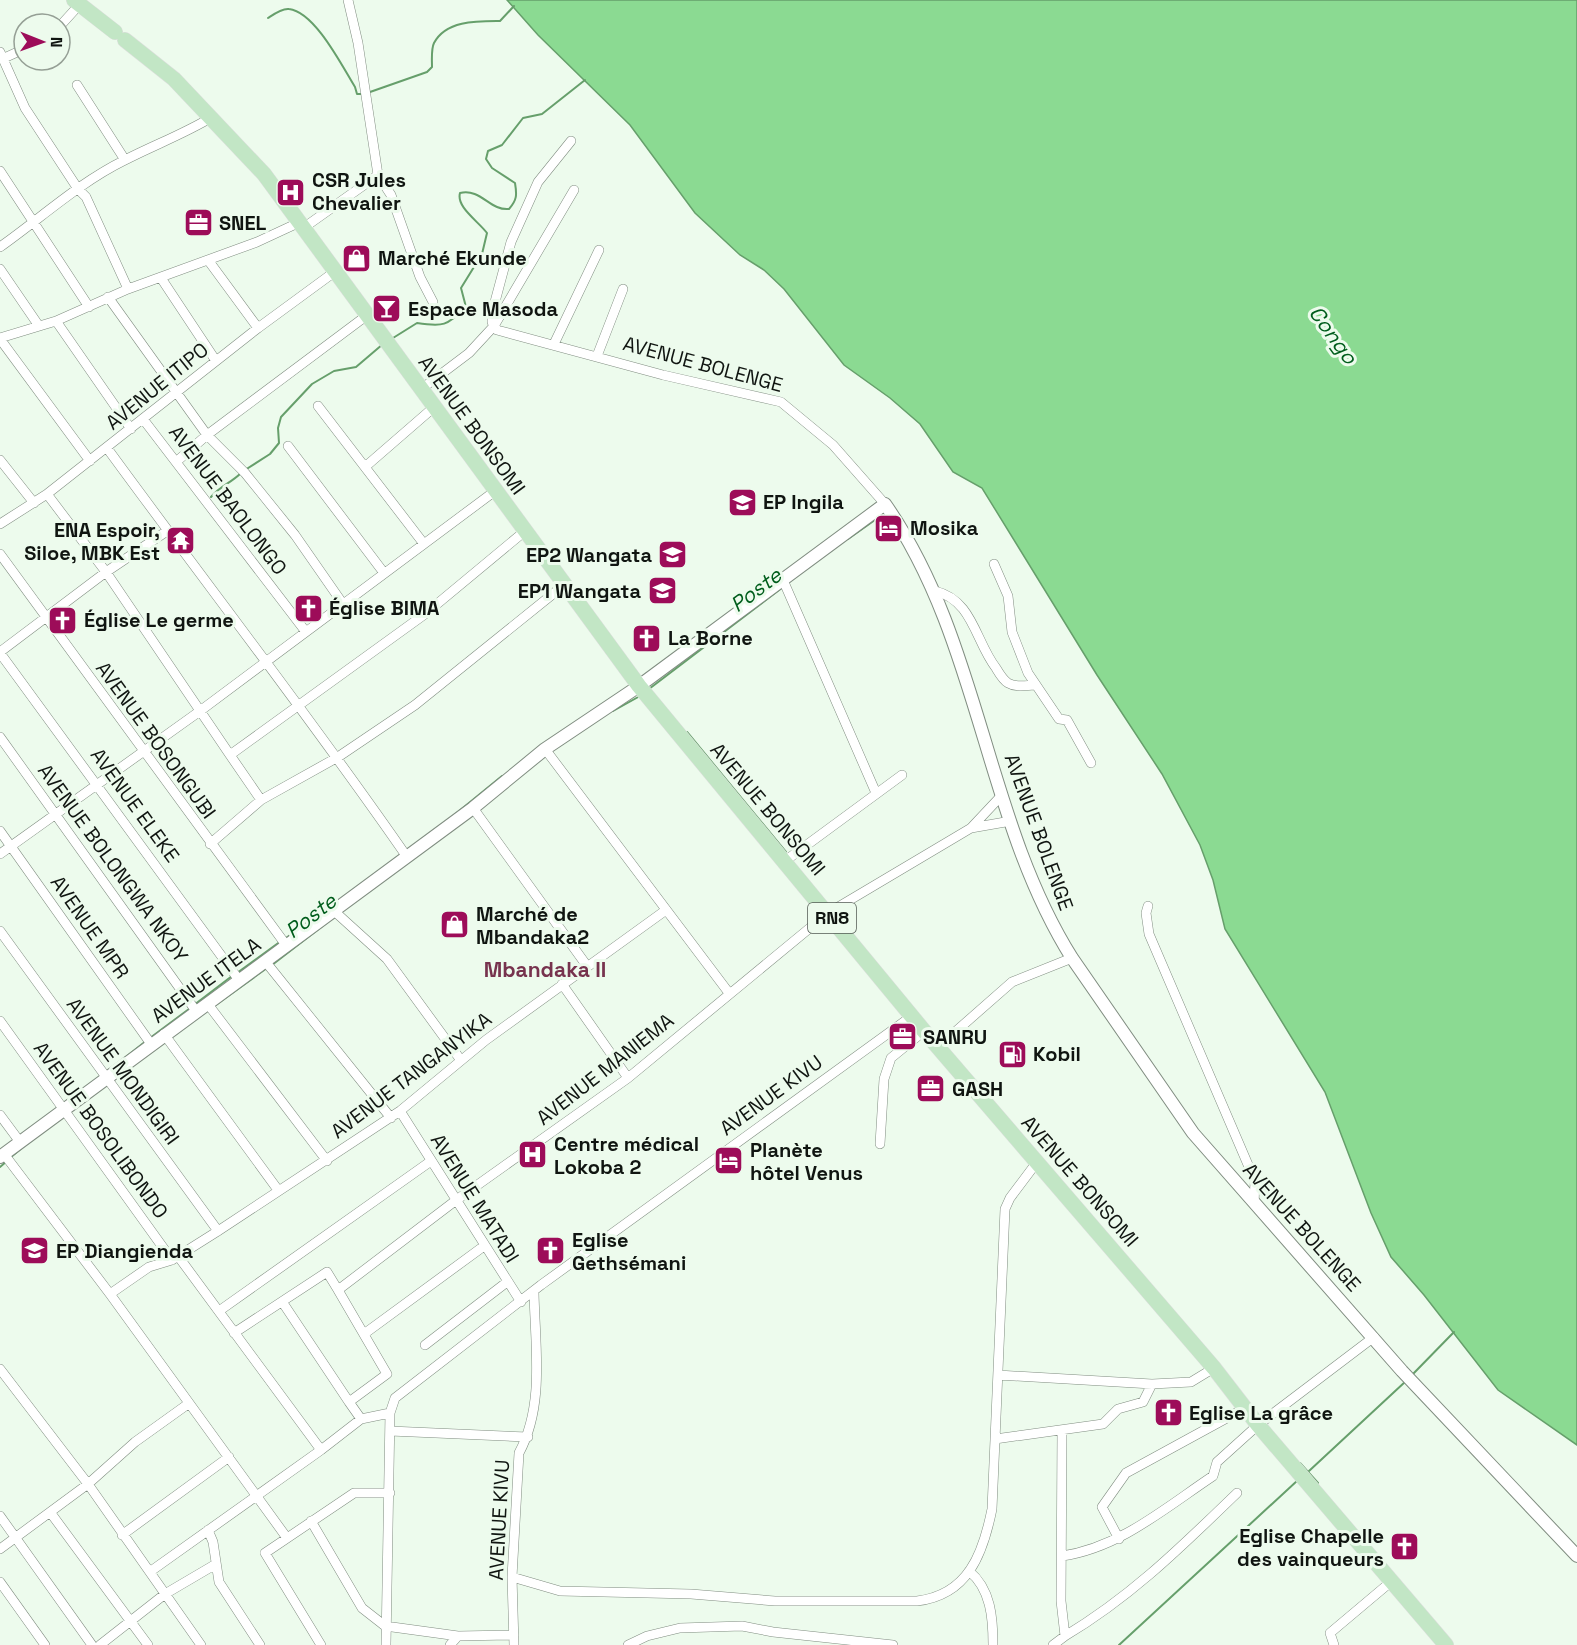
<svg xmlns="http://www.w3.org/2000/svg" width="1577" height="1645" font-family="'Space Grotesk',sans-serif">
<rect width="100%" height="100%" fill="#edfbed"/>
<path fill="#8bda92" stroke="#669f6b" stroke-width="1.5" d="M507 0H1577V1445L1498 1390 1424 1295 1391 1257 1371 1213 1325 1092 1225 929 1213 880 1200 845 1162 774 1097 675 982 488 953 472 920 424 890 398 844 365 784 289 764 270 740 255 695 213 630 125 538 35Z"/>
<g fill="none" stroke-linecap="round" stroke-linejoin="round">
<path stroke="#669f6b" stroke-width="2" d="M268 18C274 14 282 8 289 9 315 12 342 66 355 87L357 94H364
M370 92 427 72 432 67C432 60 431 49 434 43 446 20 478 21 500 21L514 6
M393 338 417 323C443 327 447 326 466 307L461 288 482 254 487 233C478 221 456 207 460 193 481 188 490 211 509 209 517 200 517 195 515 183L492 168 486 159 488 151 502 145 523 118 542 114 585 80
M245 470 270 454 279 443 278 428 281 417 312 384 334 371 356 367 383 344
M211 497C220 486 231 483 241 473
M848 539 882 515
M649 689 783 587
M613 711 640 696
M687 732 786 852
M453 816 502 776
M286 938 320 913
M272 965 329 921
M237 973 281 941
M194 1005 232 976
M213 1007 267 968
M150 1038 189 1009
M122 1060 146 1041
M11 1157 23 1147
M0 1167 7 1161
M1412 1375 1454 1332
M1300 1463 1318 1483
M1309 1471 1406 1381
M1119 1645 1298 1480"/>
<defs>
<path id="minor" d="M348 0 358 43 378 175 391 195 420 277 433 302
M60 26 80 4
M0 52 25 108 78 189 86 197 128 289
M2 59 24 49
M77 85 125 160
M571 141 538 182 511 242 492 313V322L497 330 663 375 781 402 833 445 885 504
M0 171 89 307
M302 229 378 175
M0 247C41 218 80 182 125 160 154 145 184 134 212 117
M208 260 258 328
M0 269 39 326
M161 278 216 361
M108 297 207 435 245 473 295 535 343 604
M56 321 131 429
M0 338 56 321 128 289 257 242 298 223
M0 339 90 461
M554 344 599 250
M597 356 623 289
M420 390 469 353 494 326 574 190
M318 406 424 544
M143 419 306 632
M288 446 384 573
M107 448C207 585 311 718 407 857
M0 460 34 503
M176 462 207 435 366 316
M365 467 433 408
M47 494 106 572 230 755
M0 524 47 494 258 328 333 273
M0 554 286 945
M994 564 1008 596 1012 632 1028 673 1059 719 1067 720 1091 763
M783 580 876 793
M935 591C973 600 975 641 996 668 999 673 1003 680 1008 683 1016 688 1027 685 1035 685
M0 652 106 572 167 531
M0 653 239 980
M0 737 196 1011
M545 749 729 993
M261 800 230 755 425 614 525 531
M473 808 587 966
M971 828 1011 821
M0 831 151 1044
M210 844 261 800 338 757 415 705 564 585
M0 854 200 711 495 491
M785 861 902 775
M1148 906 1146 913 1149 934 1255 1181 1254 1204
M333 910 387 959 460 1059
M0 931 218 1231
M265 961 391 1118
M562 984 628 1078
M207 1003 327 1161
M0 1021 172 1260
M164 1034 278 1190
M938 1047 1012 982 1072 958
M400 1111 521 1302
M0 1115 20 1142
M880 1144 884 1079 891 1058 924 1031
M4 1154 110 1294 287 1538
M178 1256 321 1450
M110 1294 149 1267 172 1260 218 1231 400 1111 486 1040 666 910
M283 1303 349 1402
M219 1311 431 1161
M234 1333 327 1272 338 1290
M364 1334 484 1246
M425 1345 507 1282
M0 1369 88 1484 201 1645
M998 1375 1152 1384 1191 1382 1214 1368
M361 1419 349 1402 387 1374 338 1290 455 1201 628 1078 828 913 971 828 1002 795
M390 1431 528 1437
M995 1439 1103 1424 1118 1409 1143 1402 1152 1384
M50 1512 148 1645
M0 1516 92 1645
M311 1521 362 1608 385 1626 458 1636
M208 1530 213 1542 219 1582 260 1645
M122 1535 229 1457
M1119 1539 1102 1507 1126 1473 1245 1408
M0 1549 88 1484 135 1442 188 1404
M1062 1556C1119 1548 1165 1508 1213 1476L1217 1462 1258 1425 1374 1337
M151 1571 321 1450 361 1419 390 1413
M969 1571C991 1589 993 1618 993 1645
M512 1577 560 1591 691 1594 775 1601H917C968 1595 983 1554 992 1509L1005 1209 1010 1198 1037 1162
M0 1582 45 1645
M1065 1636C1132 1596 1182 1546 1237 1493
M100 1645 165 1594 216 1564
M321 1645 265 1553 354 1493H390
M386 1645 390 1413 395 1398 541 1285 912 1016
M450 1645 458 1636 514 1635
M514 1645 512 1577 519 1453C545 1405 535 1346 534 1292
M628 1645 647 1636 680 1628 742 1626 773 1632 893 1645
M1053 1645 1065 1636 1061 1601 1062 1431
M1334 1645 1330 1633 1393 1580"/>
<path id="tertiary" d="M0 1157 473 808 545 749 639 686 885 504C981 641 984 818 1072 958L1193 1133 1402 1371 1577 1556"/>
<path id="primary" d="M74 0 115 32
M125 40 174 79 264 174 639 686 924 1031 1214 1368 1258 1425 1446 1645"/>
</defs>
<use href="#minor" stroke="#808d81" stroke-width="10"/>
<use href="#tertiary" stroke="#808d81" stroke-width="14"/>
<use href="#primary" stroke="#dedede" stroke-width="16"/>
<use href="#minor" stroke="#fff" stroke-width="9"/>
<use href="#tertiary" stroke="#fff" stroke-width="12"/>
<use href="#primary" stroke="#c2e6c5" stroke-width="15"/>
</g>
<defs>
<symbol id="hospital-square" viewBox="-11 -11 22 22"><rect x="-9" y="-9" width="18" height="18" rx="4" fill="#9d0c59" stroke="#edfbed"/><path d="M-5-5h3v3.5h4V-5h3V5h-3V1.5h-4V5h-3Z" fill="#fff"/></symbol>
<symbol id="office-square" viewBox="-11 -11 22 22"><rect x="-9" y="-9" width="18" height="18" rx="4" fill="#9d0c59" stroke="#edfbed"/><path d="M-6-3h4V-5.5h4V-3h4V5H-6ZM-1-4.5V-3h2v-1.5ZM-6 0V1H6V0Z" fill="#fff"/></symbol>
<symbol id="shop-square" viewBox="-11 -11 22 22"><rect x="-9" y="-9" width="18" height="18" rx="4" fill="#9d0c59" stroke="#edfbed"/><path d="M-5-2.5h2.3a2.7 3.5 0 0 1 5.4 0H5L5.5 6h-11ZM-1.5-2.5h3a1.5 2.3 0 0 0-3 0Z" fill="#fff"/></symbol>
<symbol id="bar-square" viewBox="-11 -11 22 22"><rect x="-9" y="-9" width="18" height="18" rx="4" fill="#9d0c59" stroke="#edfbed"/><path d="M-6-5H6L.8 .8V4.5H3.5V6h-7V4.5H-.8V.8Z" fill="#fff"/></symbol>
<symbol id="school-square" viewBox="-11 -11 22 22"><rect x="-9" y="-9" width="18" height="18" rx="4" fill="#9d0c59" stroke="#edfbed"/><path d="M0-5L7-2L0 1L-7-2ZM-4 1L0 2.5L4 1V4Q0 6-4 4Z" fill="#fff"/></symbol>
<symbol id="hotel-square" viewBox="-11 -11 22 22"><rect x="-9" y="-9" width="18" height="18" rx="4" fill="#9d0c59" stroke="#edfbed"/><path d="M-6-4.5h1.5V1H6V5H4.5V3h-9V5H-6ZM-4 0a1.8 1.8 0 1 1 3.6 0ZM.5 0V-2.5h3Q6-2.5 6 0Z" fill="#fff"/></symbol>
<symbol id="temple-square" viewBox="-11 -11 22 22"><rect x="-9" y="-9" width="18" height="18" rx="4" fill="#9d0c59" stroke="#edfbed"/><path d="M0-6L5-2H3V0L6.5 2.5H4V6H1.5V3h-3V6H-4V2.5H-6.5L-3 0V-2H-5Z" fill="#fff"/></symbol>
<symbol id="church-square" viewBox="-11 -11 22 22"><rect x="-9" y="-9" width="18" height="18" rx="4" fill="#9d0c59" stroke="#edfbed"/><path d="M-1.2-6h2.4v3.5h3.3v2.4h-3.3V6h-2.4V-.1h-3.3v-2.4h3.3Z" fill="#fff"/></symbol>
<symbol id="fuel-square" viewBox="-11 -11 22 22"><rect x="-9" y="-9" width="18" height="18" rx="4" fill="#9d0c59" stroke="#edfbed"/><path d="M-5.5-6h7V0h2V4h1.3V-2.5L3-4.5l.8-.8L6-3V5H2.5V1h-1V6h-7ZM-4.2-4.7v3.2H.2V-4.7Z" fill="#fff"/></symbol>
</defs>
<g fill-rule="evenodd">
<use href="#hospital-square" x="274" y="176" width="33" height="33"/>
<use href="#office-square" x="182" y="206" width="33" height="33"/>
<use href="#shop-square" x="340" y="242" width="33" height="33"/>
<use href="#bar-square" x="370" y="292" width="33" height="33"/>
<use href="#school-square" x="726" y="486" width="33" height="33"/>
<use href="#hotel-square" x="872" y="512" width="33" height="33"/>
<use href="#temple-square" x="164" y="524" width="33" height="33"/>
<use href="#school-square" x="656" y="538" width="33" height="33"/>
<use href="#school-square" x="646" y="574" width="33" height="33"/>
<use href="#church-square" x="292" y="592" width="33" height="33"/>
<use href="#church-square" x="46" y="604" width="33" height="33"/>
<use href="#church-square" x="630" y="622" width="33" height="33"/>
<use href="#shop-square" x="438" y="908" width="33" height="33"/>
<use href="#office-square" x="886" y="1020" width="33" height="33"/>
<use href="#fuel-square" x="996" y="1038" width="33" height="33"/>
<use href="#office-square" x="914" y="1072" width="33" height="33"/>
<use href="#hospital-square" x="516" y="1138" width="33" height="33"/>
<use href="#hotel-square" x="712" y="1144" width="33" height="33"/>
<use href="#school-square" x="18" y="1234" width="33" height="33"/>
<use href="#church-square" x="534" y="1234" width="33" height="33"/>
<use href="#church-square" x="1152" y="1396" width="33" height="33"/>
<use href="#church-square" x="1388" y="1530" width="33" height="33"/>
</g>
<g text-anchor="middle" stroke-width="6" stroke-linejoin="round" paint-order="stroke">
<rect fill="#edfbed" stroke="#525a53" stroke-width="1.5" x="808" y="903" width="48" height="30" rx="4.5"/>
<g font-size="18" font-weight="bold" fill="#101511">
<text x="832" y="924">RN8</text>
</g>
<g font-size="20" font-weight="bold" fill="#101511" stroke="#edfbed" text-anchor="start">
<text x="312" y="187">CSR Jules<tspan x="312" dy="23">Chevalier</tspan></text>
<text x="219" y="230">SNEL</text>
<text x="378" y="265">Marché Ekunde</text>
<text x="408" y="316">Espace Masoda</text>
<text x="763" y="509">EP Ingila</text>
<text x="910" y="535">Mosika</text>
<text x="160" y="537" text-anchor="end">ENA Espoir,<tspan x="160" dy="23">Siloe, MBK Est</tspan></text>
<text x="652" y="562" text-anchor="end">EP2 Wangata</text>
<text x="641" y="598" text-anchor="end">EP1 Wangata</text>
<text x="329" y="615">Église BIMA</text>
<text x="84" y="627">Église Le germe</text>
<text x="668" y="645">La Borne</text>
<text x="476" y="921">Marché de<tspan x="476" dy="23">Mbandaka2</tspan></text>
<text x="923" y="1044">SANRU</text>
<text x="1033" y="1061">Kobil</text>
<text x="952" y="1096">GASH</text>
<text x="554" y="1151">Centre médical<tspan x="554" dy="23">Lokoba 2</tspan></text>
<text x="750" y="1157">Planète<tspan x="750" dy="23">hôtel Venus</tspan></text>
<text x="572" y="1247">Eglise<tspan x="572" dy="23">Gethsémani</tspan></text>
<text x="56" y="1258">EP Diangienda</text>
<text x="1189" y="1420">Eglise La grâce</text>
<text x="1384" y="1543" text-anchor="end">Eglise Chapelle<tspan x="1384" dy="23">des vainqueurs</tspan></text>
</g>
<g font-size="20" fill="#101511" stroke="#edfbed">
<text transform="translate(703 364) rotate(15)" y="7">AVENUE BOLENGE</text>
<text transform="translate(157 386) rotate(-39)" y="7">AVENUE ITIPO</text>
<text transform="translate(472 425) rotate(54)" y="7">AVENUE BONSOMI</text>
<text transform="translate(228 500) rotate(53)" y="7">AVENUE BAOLONGO</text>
<text transform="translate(156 740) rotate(54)" y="7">AVENUE BOSONGUBI</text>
<text transform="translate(135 805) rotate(54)" y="7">AVENUE ELEKE</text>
<text transform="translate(768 809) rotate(50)" y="7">AVENUE BONSOMI</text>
<text transform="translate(1039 832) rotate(70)" y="7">AVENUE BOLENGE</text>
<text transform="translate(113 863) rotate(54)" y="7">AVENUE BOLONGWA NKOY</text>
<text transform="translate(90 927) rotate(55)" y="7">AVENUE MPR</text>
<text transform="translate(206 980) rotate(-36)" y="7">AVENUE ITELA</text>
<text transform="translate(605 1069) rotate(-38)" y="7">AVENUE MANIEMA</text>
<text transform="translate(123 1071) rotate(54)" y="7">AVENUE MONDIGIRI</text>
<text transform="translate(411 1075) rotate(-37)" y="7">AVENUE TANGANYIKA</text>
<text transform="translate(771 1095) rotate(-36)" y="7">AVENUE KIVU</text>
<text transform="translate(101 1130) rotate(54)" y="7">AVENUE BOSOLIBONDO</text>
<text transform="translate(1080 1181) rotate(49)" y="7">AVENUE BONSOMI</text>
<text transform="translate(475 1198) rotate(58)" y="7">AVENUE MATADI</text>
<text transform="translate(1302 1227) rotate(48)" y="7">AVENUE BOLENGE</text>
<text transform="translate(499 1520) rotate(-87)" y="7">AVENUE KIVU</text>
</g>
<g font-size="21" font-style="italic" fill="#005d1c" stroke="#edfbed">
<text transform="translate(1333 335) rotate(54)" y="7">Congo</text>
<text transform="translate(756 590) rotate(-37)" y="7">Poste</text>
<text transform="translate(311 916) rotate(-38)" y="7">Poste</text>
</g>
<g font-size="21" font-weight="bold" fill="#77334e" stroke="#edfbed">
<text x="545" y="977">Mbandaka II</text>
</g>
</g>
<g transform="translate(42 42) rotate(91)"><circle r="28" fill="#edfbed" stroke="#959f95" stroke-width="1.5"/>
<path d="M0-4.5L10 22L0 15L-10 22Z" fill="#9d0c59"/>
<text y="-9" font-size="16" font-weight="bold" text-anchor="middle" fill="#101511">N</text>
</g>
</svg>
